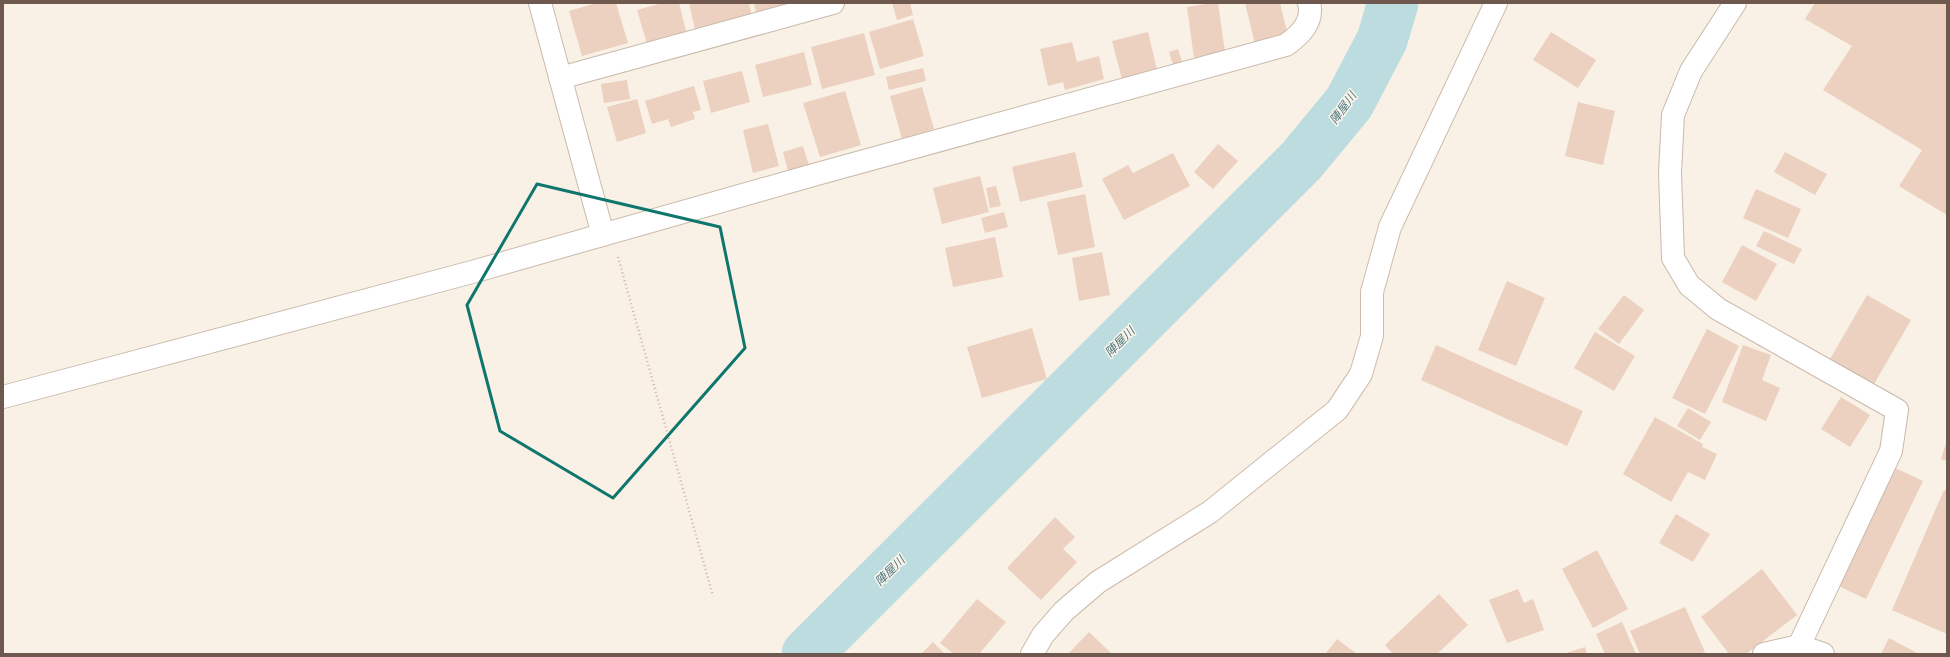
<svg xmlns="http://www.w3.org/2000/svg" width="1950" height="657" font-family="'DejaVu Sans','Noto Sans JP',sans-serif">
<rect width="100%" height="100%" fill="#f9f1e5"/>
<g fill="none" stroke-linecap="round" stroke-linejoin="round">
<path stroke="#bcdce0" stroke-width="51" d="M807 654 1301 161 1349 103 1382 40 1393 3"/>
</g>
<path fill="#ecd0c0" d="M597 3H616L628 43 582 56 569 11Z
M662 3H679L687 35 648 47 637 10Z
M689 3H749L752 17 695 30Z
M754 3H801V4L756 13Z
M892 3H910L913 15 897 20Z
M1212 3H1218L1225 52 1194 58 1187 7Z
M1245 3H1280L1289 40 1256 48Z
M1815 3H1947V215L1899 186 1922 150 1823 90 1852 46 1805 19Z
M913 19 924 56 880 69 869 32Z
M1148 32 1158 74 1123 83 1112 41Z
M1551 32 1596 60 1578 88 1533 60Z
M864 33 875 75 822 89 811 47Z
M1072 42 1077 62 1099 56 1104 79 1065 90 1063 82 1048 86 1040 49Z
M1178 49 1184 68 1175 71 1169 52Z
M804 52 812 85 763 97 755 65Z
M923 68 926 81 889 90 886 77Z
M742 71 750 102 711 113 703 81Z
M627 80 630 99 604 103 601 84Z
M694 86 701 110 693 112 695 119 671 127 668 119 652 124 645 101Z
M922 87 934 129 902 139 890 96Z
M845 91 861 145 820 157 803 103Z
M637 99 646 133 617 142 607 107Z
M1578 102 1615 111 1603 165 1565 156Z
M768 124 779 166 753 173 743 130Z
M1218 144 1238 161 1213 189 1194 172Z
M803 146 809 165 788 171 783 152Z
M1075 152 1083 187 1020 202 1012 167Z
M1785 152 1827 174 1815 195 1774 172Z
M1173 153 1190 186 1124 220 1102 179 1128 165 1133 173Z
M980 176 989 212 942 224 933 188Z
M996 186 1001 206 990 208 986 188Z
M1756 189 1801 209 1788 238 1743 218Z
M1085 194 1095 247 1058 255 1047 202Z
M1004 212 1008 227 985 233 981 218Z
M1764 231 1802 249 1794 264 1756 246Z
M995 237 1003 277 953 287 945 248Z
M1742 245 1777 264 1756 301 1722 282Z
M1102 252 1110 295 1079 301 1072 258Z
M1507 281 1545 298 1516 366 1478 350Z
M1624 295 1644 310 1619 344 1598 329Z
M1867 295 1911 320 1870 391 1826 366Z
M1032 328 1047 379 982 398 967 347Z
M1707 329 1739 346 1705 414 1672 398Z
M1595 332 1635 356 1614 391 1574 368Z
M1436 345 1583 411 1567 446 1421 380Z
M1743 345 1771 355 1762 380 1780 388 1766 421 1722 402Z
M1841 397 1870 415 1850 447 1821 429Z
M1688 408 1711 422 1700 440 1677 426Z
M1655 417 1703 444 1702 447 1717 454 1705 480 1688 472 1671 502 1623 474Z
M1947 440V461L1941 459Z
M1891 466 1923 481 1866 599 1834 584Z
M1944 490 1947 491V634L1892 610Z
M1676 514 1710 534 1693 562 1659 543Z
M1055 517 1075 537 1063 549 1077 562 1041 600 1007 568Z
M1597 550 1628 609 1593 628 1562 569Z
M1762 569 1797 615 1746 654H1729L1701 617Z
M1518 589 1524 603 1533 599 1544 630 1507 643 1489 600Z
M1439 594 1468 625 1437 654H1393L1385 645Z
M977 599 1006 622 979 654H954L940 643Z
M1685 607 1705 652 1700 654H1640L1630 631Z
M1622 622 1636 654H1605L1596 634Z
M1089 632 1112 654H1068Z
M1889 638 1919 654H1881Z
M1337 639 1357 654 1326 653Z
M933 642 945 654H921Z
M1585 647 1587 654H1563Z"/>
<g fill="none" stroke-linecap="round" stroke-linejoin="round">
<defs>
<path id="street" d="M540 3 603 235
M1735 3 1691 71 1673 115 1670 173 1673 258 1689 285 1718 309 1897 410 1891 451 1799 646
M560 78 833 3
M3 397 472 272 817 174 1286 45C1300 35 1314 22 1309 3
M1764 654 1799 646 1823 654"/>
<path id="secondary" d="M1032 654 1043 635 1064 611 1098 582 1210 512 1337 410 1361 374 1372 336V292L1390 227 1496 3"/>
</defs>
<use href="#street" stroke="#c9b9ac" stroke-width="24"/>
<use href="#secondary" stroke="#cebbad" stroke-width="24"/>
<path stroke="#d0b4a3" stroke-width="2.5" stroke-dasharray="1 3" stroke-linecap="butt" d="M618 257 713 596"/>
<use href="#street" stroke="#fff" stroke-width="22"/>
<use href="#secondary" stroke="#fff" stroke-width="22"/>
</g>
<path fill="none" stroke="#0f766e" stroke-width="3" stroke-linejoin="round" d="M537 184 720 227 745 348 613 498 500 431 467 305Z"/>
<g text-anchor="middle" stroke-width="3" stroke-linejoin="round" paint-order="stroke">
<g font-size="12" font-style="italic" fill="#4a7880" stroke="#fdf5ea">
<text transform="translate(1343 108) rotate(-54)" y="4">陣屋川</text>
<text transform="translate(1120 342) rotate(-45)" y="4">陣屋川</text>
<text transform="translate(890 571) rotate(-45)" y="4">陣屋川</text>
</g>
</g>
<rect width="1950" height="657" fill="none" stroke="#6f584d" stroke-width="8"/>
</svg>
